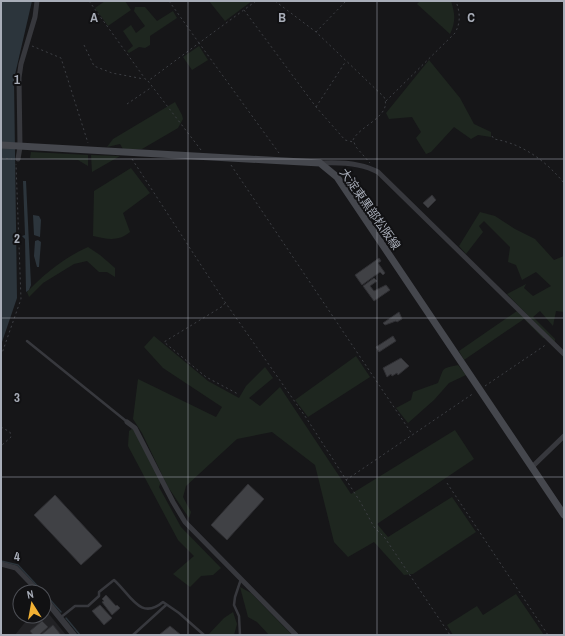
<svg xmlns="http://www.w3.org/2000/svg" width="565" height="636" font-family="'Archivo Narrow','Noto Sans JP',sans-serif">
<rect width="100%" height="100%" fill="#161618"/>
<path fill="#222225" d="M44 608 66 635H15L30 616H44Z"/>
<path fill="#1e261f" d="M105 1H125L131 10 108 26 95 8Z
M209 1H252L225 21Z
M420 1H451C455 14 456 21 450 34L417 4Z
M135 7H145L157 21 173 11 177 18 150 36V45L145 48 139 47 129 53 127 51 133 46 123 31 131 25 136 33 145 26 134 11Z
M199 46 208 60 192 70 183 57Z
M429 60 460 98 474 124 491 132V137L478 135 471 139 454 127 431 152 426 154 416 138 421 132 412 117 389 119 386 113Z
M175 102 182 115 183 119 178 128 142 149H123L120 144 107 147 113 139Z
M31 152 88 155V166L78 160 30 158Z
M91 155 120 156 92 172Z
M131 168 150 193 123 213 130 232C118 242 107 239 93 236L94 191Z
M480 212 495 216 515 229 535 239 554 260 564 256V312L556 311 553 326 540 311 533 317 555 339V343L507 294 526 284 524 288 533 296 551 286 536 272 522 280 516 265 508 262 510 247 484 221 479 226 483 232 466 254 459 246Z
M88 247 100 255 115 268V277L107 272H99L87 261 74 264 43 283 29 297 27 292C44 274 65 257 88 247Z
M517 311 546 338H543L524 319 464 360 459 351Z
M154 336 208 381 239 398 246 386 265 367 273 378 249 398 260 406 280 387 351 494 455 430 474 459 377 524 388 537 452 497 476 532 413 574 404 575 374 542 348 557 334 542 315 465 272 432 237 439 186 486 183 497 191 512 189 518 168 487 142 433 133 419 138 379 216 417 222 407 163 368 144 347Z
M356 356 370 377 308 417 295 400Z
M458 365 466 375 449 383 434 400 408 423 396 408 411 400 413 392 438 383C445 367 440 369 458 365Z
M133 428 161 482 159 487 181 527 221 568 213 575 201 576 190 587 173 574 194 556 178 540 128 446 129 431Z
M240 587 251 593 292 635H269L257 622 248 617Z
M516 594 544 635H453L447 625 477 606 483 615Z
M233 612 237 624 234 635H208L224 618Z"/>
<path fill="#2c353c" d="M1 1H32L14 79 17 298 1 345Z
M23 181H26L31 285 29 290 26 292 25 239 22 236 25 235Z
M33 215 39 216 41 220 40 237 34 235Z
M38 240 41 242 39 267H37L34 256 35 241Z"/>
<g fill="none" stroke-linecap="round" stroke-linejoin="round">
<path stroke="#2c353c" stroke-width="1.5" d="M1 561 18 565 43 592
M44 593 61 612
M66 618 80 635"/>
</g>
<path fill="#404145" stroke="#303034" d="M432 195 436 200 428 208 423 203Z
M379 258 381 261 378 263 385 273 383 275 380 272 362 285 355 275Z
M374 278 377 281 370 286 374 291 386 285 390 290 374 301 363 286Z
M399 312 402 319 397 322 396 321 385 325 383 323Z
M393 336 396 341 379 352 376 347Z
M401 358 409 366 398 375 397 373 392 376 391 374 387 377 383 368Z
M248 484 264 499 227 540 211 525Z
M55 495 102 546 81 565 34 515Z
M106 595 116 606 117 605 120 608 112 615 102 602 104 601 102 599Z
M100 605 112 618 104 625 92 611Z
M42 621 48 627 39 635H33L30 631Z
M53 625 61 635H41Z
M170 626 181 635H159Z"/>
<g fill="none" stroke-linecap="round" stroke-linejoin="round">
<path stroke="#3d3f44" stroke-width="1" stroke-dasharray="2 3" stroke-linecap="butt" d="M89 1 146 80
M169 1 199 43 256 1
M275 1 316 32 384 97C393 116 359 126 353 140L356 147 370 163
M244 10 316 107 345 140 353 142
M316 32 346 1
M84 45 94 66 112 73 144 79
M32 46 61 58 88 143
M386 101 455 33C461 22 460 13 456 1
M127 104 152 87
M316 107 346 61
M492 136 494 139C523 144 546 161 564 183
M201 150 148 81 199 43 279 153
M1 158 12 159
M132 159 225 302 307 419 361 503 374 527 385 538 450 635
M231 165 412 434
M225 303 223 306 164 342 206 377 238 394
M1 356 21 299 16 164
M485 386 547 344
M1 427 10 432 11 437 1 446
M346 480 474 393
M447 483 548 635"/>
<path stroke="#37383d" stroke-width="2.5" d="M27 341 126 421
M60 618 75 606H88L99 596V592L114 580C131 595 140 621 163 602L179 613 204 635
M133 635 166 605
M240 635 239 616 234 605 235 597 241 579"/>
<path stroke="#37383d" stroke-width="5" d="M18 159 20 147 19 78 21 64 35 17 37 1
M320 163C338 162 362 163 378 172L564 354
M127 422 135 428 173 502 185 522 296 635
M532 467 564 436
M1 564 16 568 39 592"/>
<path stroke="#37383d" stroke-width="6" d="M44 598 74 635"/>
<path stroke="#45474d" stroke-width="7" d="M1 145 320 163 337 177 343 186 564 515"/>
</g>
<path fill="none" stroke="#a8adb8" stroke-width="1" stroke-opacity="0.55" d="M188 1V635M377 1V635M1 159H564M1 318H564M1 477H564"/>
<g text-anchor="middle" stroke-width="4" stroke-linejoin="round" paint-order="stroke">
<g font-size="12" fill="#a8adb8" stroke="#111113">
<text transform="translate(370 209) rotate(55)" y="4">大淀東黒部松阪線</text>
</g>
</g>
<g font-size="13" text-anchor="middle" font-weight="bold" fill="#a8adb8" stroke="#111113" stroke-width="4" stroke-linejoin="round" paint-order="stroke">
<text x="94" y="22">A</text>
<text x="282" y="22">B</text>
<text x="471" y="22">C</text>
<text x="17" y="84">1</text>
<text x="17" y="243">2</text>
<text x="17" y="402">3</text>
<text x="17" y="561">4</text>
</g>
<rect width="565" height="636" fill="none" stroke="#a8adb8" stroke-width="4"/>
<g transform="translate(32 604) rotate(349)"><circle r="19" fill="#111113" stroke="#4d4f55"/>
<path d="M0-3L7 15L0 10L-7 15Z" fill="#f2b134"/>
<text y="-6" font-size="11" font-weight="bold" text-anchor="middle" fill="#a8adb8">N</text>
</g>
</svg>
